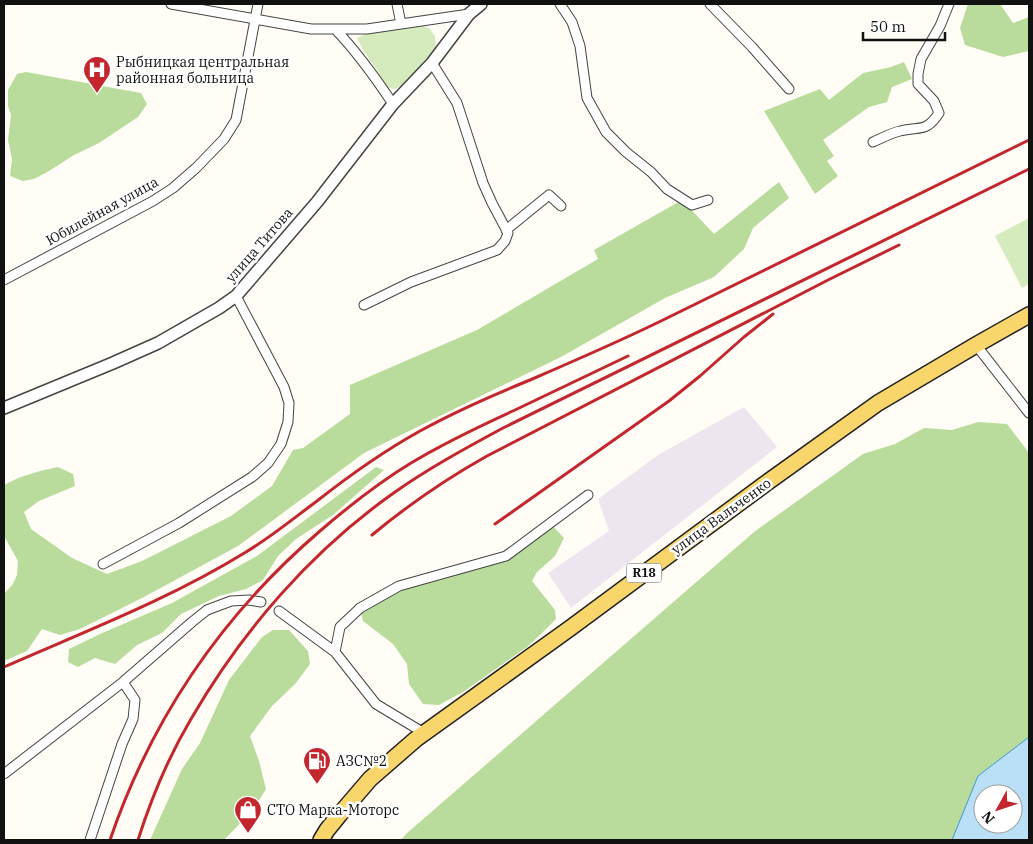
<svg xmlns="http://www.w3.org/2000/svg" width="1033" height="844" font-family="'IBM Plex Serif',serif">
<rect width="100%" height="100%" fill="#fffdf5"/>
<path fill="#eee6ef" d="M744 407 777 447 571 608 548 573 609 531 598 499 658 455Z"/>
<path fill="#d5ebbd" d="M423 26 429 28 435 36 436 48 403 85 395 89 389 88 382 81 378 72 363 50 357 38 366 34Z
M1029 218V284L1022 288 995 236Z"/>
<path fill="#b9dc9c" d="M968 4H1000L1013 23 1029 17V51L1003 57 965 45 960 28Z
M904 62 912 79 892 87 887 102 869 107 823 140 834 156 827 161 838 176 815 194 764 111 820 89 829 100 863 73 891 67Z
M26 72 141 93 147 104 138 117 99 143 74 155 49 171 34 179 23 181 10 176 12 159 8 140 11 115 8 106V90L17 74Z
M779 182 789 198 753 228 744 249 714 277 665 298 561 357 364 453 238 546 144 597 80 629 60 635 42 629 27 651 4 661V594L13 584 17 575 18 561 4 536V485L18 478 40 471 58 467 73 474 75 486 39 501 24 512 31 529 72 558 107 574 142 561 231 516 272 486 293 450 303 448 350 414V385L477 330 598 259 594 250 682 200 714 234Z
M978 422 1007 424 1029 453V737L978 776 952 840H401L406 834 754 532 863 454 895 444 924 428 952 430Z
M376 467 384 470 333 515 296 539 278 556 263 580 246 589 219 596 181 614 162 633 137 645 115 664 95 658 78 667 68 662 69 649 100 634 172 603 257 556Z
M550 523 564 538 555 556 537 572 532 581 555 610 556 619 541 634 527 647 463 692 439 705 423 704 409 684 407 664 393 644 363 621 360 608 399 586 506 556Z
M273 630H289L308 651 310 664 296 683 272 706 250 736 259 761 266 789 253 810 224 840H150L182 769 200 743 229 680 262 637Z"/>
<path fill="#b9e0f7" stroke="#3f96cf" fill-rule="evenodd" d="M1029 737V840H952L978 776ZM983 794H1013V824H983Z"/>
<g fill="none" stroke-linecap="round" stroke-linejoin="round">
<defs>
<path id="minor" d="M171 4 311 29H367L469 14
M397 4 401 24
M560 4 572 22 580 46 587 98 606 132 626 152 651 172 667 189 692 205 708 200
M710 4 752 47 789 89
M335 29C357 52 375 77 393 104
M873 142C882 138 891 133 900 131 920 126 926 133 939 113L934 101 918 84V74L921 59 940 26 949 4
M506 230 549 195 561 206
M4 280 153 201 173 188 196 168 224 139 236 120 258 4
M364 305 411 282 497 250 505 241 508 233 492 203 483 183 457 103 432 63
M976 345 1029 413
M103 564 179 523 252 477 268 463 281 444 288 422 289 403 284 387 236 296
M279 611 335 652 376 704 424 733
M335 652 340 627 360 608 399 586 506 556 588 495
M4 774 123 682 192 622 207 610 231 601 249 600 261 602
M90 840 122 744 133 719 135 700 123 682"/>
<path id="tertiary" d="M4 408 113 363 158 343 219 308 236 296 317 202 393 104 432 63 469 14 481 4"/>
<path id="primary" d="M321 840 327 830 340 814 370 779 416 739 569 629 765 484 878 403 976 345 1029 315"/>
</defs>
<use href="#minor" stroke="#444" stroke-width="11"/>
<use href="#tertiary" stroke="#444" stroke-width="14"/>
<use href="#primary" stroke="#222" stroke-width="18"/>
<use href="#minor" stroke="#fff" stroke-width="9"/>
<use href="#tertiary" stroke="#fff" stroke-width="11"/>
<use href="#primary" stroke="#f9d66b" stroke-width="15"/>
<path stroke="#c4262e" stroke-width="3" d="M495 524 669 401 700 376 744 337 773 314
M372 535C408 505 446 479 487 456L828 280 899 245
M4 667C86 631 170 599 246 552 271 537 294 518 317 501 350 475 384 451 420 431 456 411 493 395 530 380 574 361 618 342 661 321L1029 140
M110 840C152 717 221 616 320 531 349 506 378 483 411 463 444 443 480 426 515 410 553 392 590 374 628 356
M138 840C151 799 169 756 191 719 242 631 311 551 395 492 429 468 466 448 503 428L1029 169"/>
</g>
<defs>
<symbol id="hospital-pin" viewBox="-11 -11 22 30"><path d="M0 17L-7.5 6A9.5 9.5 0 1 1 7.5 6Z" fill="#c4262e" stroke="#fff"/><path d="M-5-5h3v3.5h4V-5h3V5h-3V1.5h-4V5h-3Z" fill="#fff"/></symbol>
<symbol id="fuel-pin" viewBox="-11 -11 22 30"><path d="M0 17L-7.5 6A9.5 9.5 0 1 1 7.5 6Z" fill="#c4262e" stroke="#fff"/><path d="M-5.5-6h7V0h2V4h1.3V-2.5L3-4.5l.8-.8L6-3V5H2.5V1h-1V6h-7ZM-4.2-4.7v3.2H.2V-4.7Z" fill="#fff"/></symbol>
<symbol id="shop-pin" viewBox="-11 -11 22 30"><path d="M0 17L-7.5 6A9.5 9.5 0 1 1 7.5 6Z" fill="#c4262e" stroke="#fff"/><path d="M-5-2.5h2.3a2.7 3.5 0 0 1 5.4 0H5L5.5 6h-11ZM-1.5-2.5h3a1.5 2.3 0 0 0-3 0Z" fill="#fff"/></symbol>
</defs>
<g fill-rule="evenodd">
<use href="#hospital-pin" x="81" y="54" width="32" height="43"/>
<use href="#fuel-pin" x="301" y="745" width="32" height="43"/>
<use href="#shop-pin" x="232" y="794" width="32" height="43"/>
</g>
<g text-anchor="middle" stroke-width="5" stroke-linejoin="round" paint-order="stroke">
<rect fill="#fff" stroke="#585858" stroke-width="1" x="626.5" y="563.5" width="35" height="19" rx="4"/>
<g font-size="12" font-weight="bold" fill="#111">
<text x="644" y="577">R18</text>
</g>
<g font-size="14" fill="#111" stroke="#fff" text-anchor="start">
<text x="116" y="67">Рыбницкая центральная<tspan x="116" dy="16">районная больница</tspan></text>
<text x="336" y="766">АЗС№2</text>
<text x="267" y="815">СТО Марка-Моторс</text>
</g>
<g font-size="14" fill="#111" stroke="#fff">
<text transform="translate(102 211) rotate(-29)" y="5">Юбилейная улица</text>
<text transform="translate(259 245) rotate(-49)" y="5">улица Титова</text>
<text transform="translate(721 516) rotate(-36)" y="5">улица Вальченко</text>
</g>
</g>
<rect width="1033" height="844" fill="none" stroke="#111111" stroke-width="10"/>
<g transform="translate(998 809) rotate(230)"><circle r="24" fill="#ffffff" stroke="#a0a0a0"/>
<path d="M0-4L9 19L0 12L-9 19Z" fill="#c4262e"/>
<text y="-8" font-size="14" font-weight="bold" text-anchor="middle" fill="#111111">N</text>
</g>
<path d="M863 32v8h82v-8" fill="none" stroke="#111111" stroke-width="2.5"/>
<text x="870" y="32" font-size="15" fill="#111111" stroke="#ffffff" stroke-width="4" paint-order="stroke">50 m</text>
</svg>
